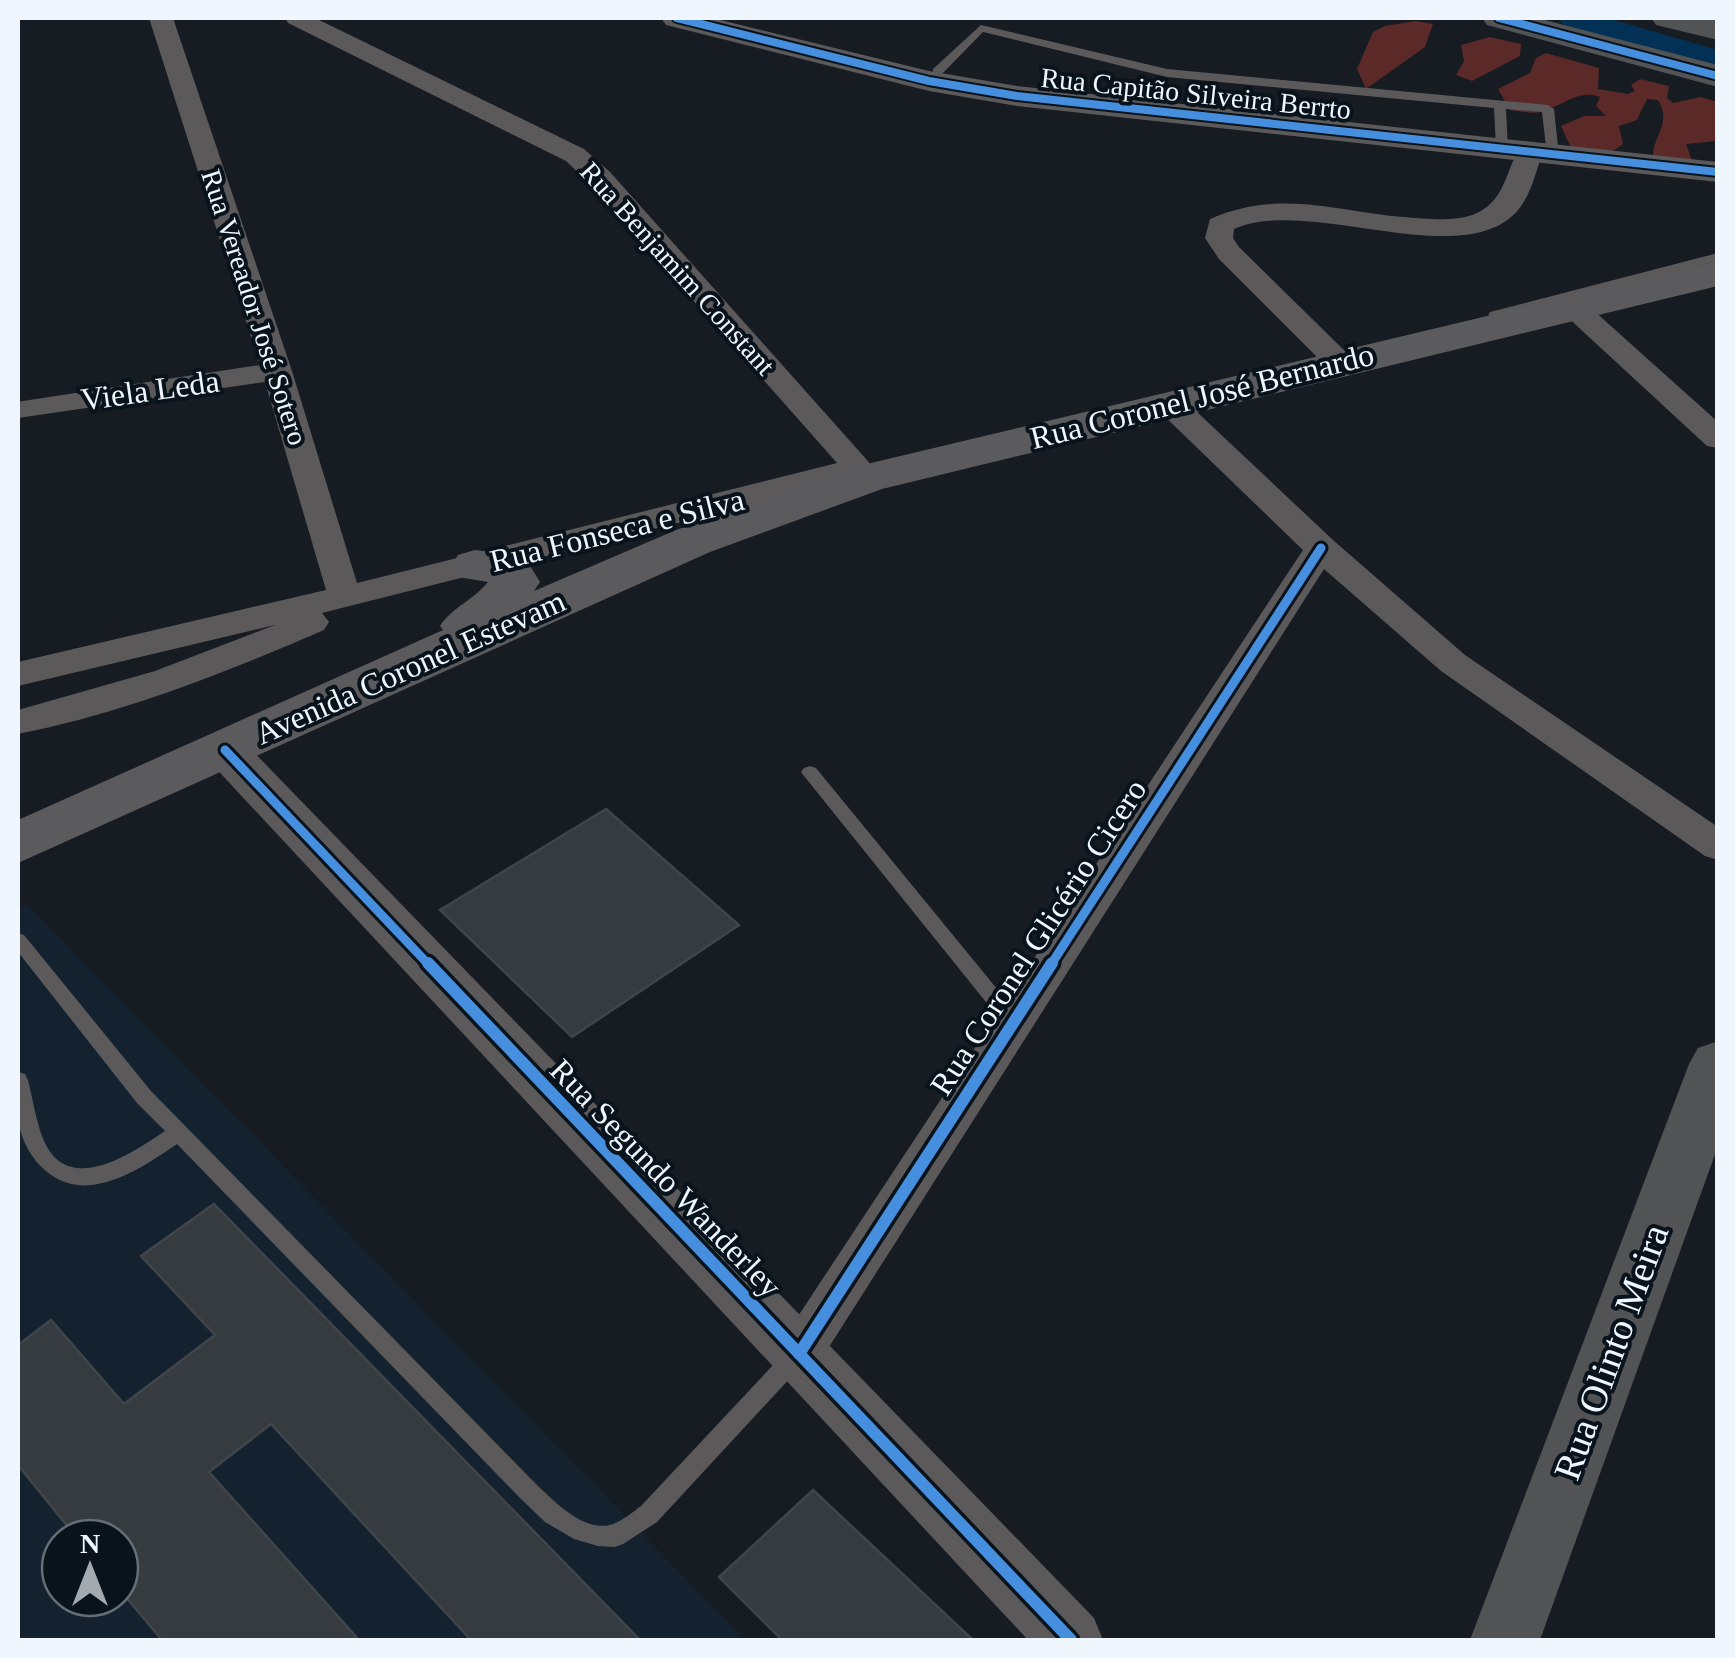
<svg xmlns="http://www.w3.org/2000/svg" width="1735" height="1658" font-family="Georgia,serif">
<rect width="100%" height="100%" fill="#161c22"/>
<path fill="#142230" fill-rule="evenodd" d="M27 904 746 1640H18V908ZM60 1538H120V1598H60Z"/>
<path fill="#5a2928" d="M1416 21 1433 24 1425 47 1366 89 1357 69 1373 32 1385 26Z
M1490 37 1521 44 1520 56 1472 81 1456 75 1464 61 1461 45Z
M1546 53 1599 68 1598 89 1628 94 1635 91 1631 85 1640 79 1669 86 1667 98 1673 103 1701 97 1717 102V141L1686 144 1693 163 1653 160C1651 136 1673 125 1658 100L1647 99 1637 120 1619 126 1623 144 1610 153 1572 150 1561 126 1584 116H1606L1596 106 1600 97C1580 89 1563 105 1544 111 1534 115 1521 111 1510 110L1498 89 1530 73 1536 58Z"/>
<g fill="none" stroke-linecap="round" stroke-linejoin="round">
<path fill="#033155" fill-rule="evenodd" d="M1559 18H1607L1718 50V69L1564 25Z"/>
</g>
<path fill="#363b40" stroke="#40454a" stroke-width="2.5" d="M606 809 739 925 572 1037 440 910Z
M214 1204 640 1640H471L271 1424 209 1472 359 1640H162L120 1590V1538H77L18 1465V1345L51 1320 124 1404 215 1335 141 1256Z
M813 1490 973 1640H782L719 1577Z"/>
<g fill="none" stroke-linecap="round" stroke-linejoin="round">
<path fill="#5b595a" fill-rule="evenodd" d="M981 25 1167 69 1548 105 1554 109 1559 156 1553 160 1547 156 1542 112 1506 109 1508 148 1502 152 1496 148 1494 108 1167 77 983 32 941 75H933V69Z
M1718 253V261L1495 319 1488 315 1490 312Z
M810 766 816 768 1020 1017 1022 1022 1020 1027 1013 1030 1006 1027 804 776 801 772 804 768Z
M18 933 24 935 151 1091 536 1484C554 1501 585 1534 613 1524 622 1521 633 1512 641 1506L788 1349 796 1346 804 1349 807 1356 804 1363 657 1522 623 1544 615 1547 598 1546 574 1539 545 1522 520 1498 177 1144C152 1161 123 1181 92 1185 53 1190 23 1156 18 1119 16 1104 17 1086 18 1072L25 1074 28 1080C33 1100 36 1122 44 1141 69 1197 132 1153 165 1131L137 1103 18 952Z"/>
<path fill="#5b595a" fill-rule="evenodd" d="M149 18H173L292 371 357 583 837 463 590 184 566 161 288 23 285 18H315L584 149 610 172 883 478 878 485 867 488 851 479 322 613 329 622 324 630C225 673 123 713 18 734V710L155 671 275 625 18 686V662L326 590 265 382 18 418V402L23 401 260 365Z
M1530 144 1543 152C1536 171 1532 192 1519 209 1465 275 1309 195 1234 229L1233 238 1239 247 1351 357 1355 363 1351 369H1329L1219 259 1205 238 1210 219C1282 187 1342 214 1415 218 1433 219 1452 221 1469 216 1515 202 1503 151 1530 144Z
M1573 298 1583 301 1718 422V448L1707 446 1563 313 1558 307 1563 301Z
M1170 395 1181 397 1333 540 1465 655 1718 827V860L1705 856 1441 671 1324 569 815 1369 799 1375 783 1369 776 1354 783 1339 1303 550 1159 411 1155 404 1159 397Z"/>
<path fill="#5b595a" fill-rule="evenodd" d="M661 18H712L929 71 1017 86 1718 162V182L1017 106 929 91 666 25Z
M225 734 241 739 1094 1618 1103 1640H1028L209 761 202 750 209 739Z"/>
<path fill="#525355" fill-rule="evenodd" d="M1482 18H1537L1718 65V87L1487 25Z
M1651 18 1718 20V40L1656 25Z
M1718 1041V1146L1540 1640H1470L1689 1064 1698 1048Z"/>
<path fill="#5b5b5d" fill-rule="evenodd" d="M1718 261V286L882 489 710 552 18 863V820L443 630 440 626C452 607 474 600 488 582L458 577 451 566 458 555 475 550 524 556 540 582 534 591 676 530 850 468Z"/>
<defs>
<path id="cycleway-far2" d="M677 18 929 81 1017 96 1718 172
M1499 18 1718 76"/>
<path id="cycleway-far1" d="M225 750 430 966
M1050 966 1321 548"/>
<path id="cycleway" d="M428 963 1071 1640
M799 1354 1052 963"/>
</defs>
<use href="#cycleway-far2" stroke="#09131c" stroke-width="12"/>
<use href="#cycleway-far1" stroke="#09131c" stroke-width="15"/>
<use href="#cycleway" stroke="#09131c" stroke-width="19"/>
<use href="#cycleway-far2" stroke="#468fdf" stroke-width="8"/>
<use href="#cycleway-far1" stroke="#468fdf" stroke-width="9"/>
<use href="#cycleway" stroke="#468fdf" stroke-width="12"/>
</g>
<g text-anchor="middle" stroke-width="8" stroke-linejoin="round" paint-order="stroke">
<g font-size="28" fill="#eff6fd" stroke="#09131c">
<text transform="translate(1196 93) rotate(6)" y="10">Rua Capitão Silveira Berrto</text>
<text transform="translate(678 268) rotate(48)" y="10">Rua Benjamim Constant</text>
<text transform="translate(255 307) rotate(72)" y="10">Rua Vereador José Sotero</text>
</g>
<g font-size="32" fill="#eff6fd" stroke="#09131c">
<text transform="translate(150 390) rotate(-8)" y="11">Viela Leda</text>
<text transform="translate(1202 396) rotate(-14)" y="11">Rua Coronel José Bernardo</text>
<text transform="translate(617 530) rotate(-14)" y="11">Rua Fonseca e Silva</text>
<text transform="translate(410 667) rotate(-24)" y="11">Avenida Coronel Estevam</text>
<text transform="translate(1038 937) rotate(-57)" y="11">Rua Coronel Glicério Cicero</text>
<text transform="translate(666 1178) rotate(46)" y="11">Rua Segundo Wanderley</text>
</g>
<g font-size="38" fill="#eff6fd" stroke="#09131c">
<text transform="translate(1611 1352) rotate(-70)" y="13">Rua Olinto Meira</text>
</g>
</g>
<rect width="1735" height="1658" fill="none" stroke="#eff6fd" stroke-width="40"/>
<g transform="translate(90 1568)"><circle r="48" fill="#09131c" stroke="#656e76" stroke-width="2.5"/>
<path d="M0-8L18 38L0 25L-18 38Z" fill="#a3aab0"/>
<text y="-15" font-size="28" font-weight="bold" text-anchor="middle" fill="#eff6fd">N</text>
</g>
</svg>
